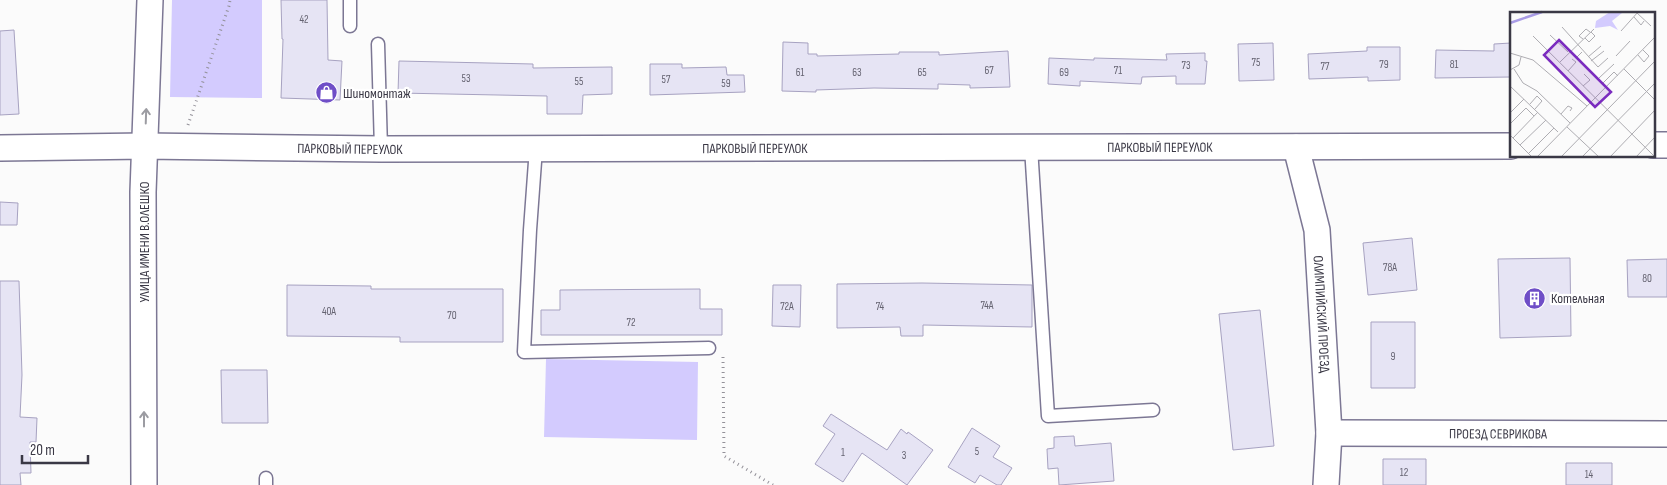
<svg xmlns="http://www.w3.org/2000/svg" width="1667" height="485" font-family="'Sofia Sans Condensed',sans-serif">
<rect width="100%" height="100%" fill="#fbfbfb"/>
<path fill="#d3cbfe" d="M172 0H262V98L170 97Z
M546 359 698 362 697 440 544 437Z"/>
<path fill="#e6e4f4" stroke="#a7a2c1" d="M281 0H327L328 60 342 61 340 100 281 98 283 39H282Z
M14 30 19 114 0 115V31Z
M783 42 808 43V54H817V56L899 54V52H939V55L1008 51 1010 87 970 88V85L938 84V89L874 88 816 90V92L782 91Z
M1273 43 1274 80 1239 81 1238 44Z
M1511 43V77L1435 78 1436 50 1494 51V44Z
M1367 47H1400V80L1368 81V77L1309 79 1308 54 1367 51Z
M1205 53V61H1207L1205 84H1176V76L1142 77 1141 84 1080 81V86L1048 84 1049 58 1094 60V58L1167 60 1166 54Z
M399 61 533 64V68L612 67V94L583 95 582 114H547V96L398 93Z
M650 64H682V68L726 67 727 75H744L745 92 650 95Z
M0 202 18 203 17 225H0Z
M1412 238 1417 290 1368 295 1363 243Z
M1570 258 1571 336 1500 338 1498 259Z
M1667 259V297H1628L1627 260Z
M0 281H19L22 375 20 417 37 418 36 442H30L31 473H20L21 485H0Z
M922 283 1032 285V327L923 325V336H901L900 327 837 328V284Z
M287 285 371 286V289H503V342H400V337L287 336Z
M773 285H801L800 327 772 326Z
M700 289V309H722V335H541V310H560V290Z
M1260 310 1274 446 1233 450 1219 314Z
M1371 322H1415V388H1371Z
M221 370H267L268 423H222Z
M831 414 887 450 901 429 907 434 908 432 933 450 907 485 862 453 843 482 815 464 835 434 823 426Z
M972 428 1000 446 993 457 1012 468 1001 485H997L980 475 975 483 948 467Z
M1074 436 1075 446 1111 443 1114 481 1059 485 1058 468 1048 469 1047 449 1054 448V437Z
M1383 459H1426V485H1383Z
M1566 463H1612V485H1566Z"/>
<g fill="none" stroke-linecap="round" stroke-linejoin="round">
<defs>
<path id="lane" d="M350 0V26
M378 44 381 149
M1031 147 1048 416 1153 410
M536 148 530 230 524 352 709 348
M266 478V485"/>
<g id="street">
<path d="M1653 145H1667"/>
<path id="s1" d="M1296 147 1317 230 1329 433 1326 485"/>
<path id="s2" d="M0 148 145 146 381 149 1511 146"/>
<path id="s3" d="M1329 433 1667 434"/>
<path d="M144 485 143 192 150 0"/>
</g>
</defs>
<use href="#lane" stroke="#7c7794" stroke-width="15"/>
<use href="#street" stroke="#7c7794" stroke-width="28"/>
<path stroke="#939199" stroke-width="3" stroke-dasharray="1 4" stroke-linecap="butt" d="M188 125 229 6 230 0
M723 357 724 456 773 485"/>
<use href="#lane" stroke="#fff" stroke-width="12"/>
<use href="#street" stroke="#fff" stroke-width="25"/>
</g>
<defs><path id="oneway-shaft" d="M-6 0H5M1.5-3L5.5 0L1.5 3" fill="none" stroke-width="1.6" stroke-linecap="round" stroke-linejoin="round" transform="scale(1.25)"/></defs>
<g stroke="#9c9ca2">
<use href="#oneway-shaft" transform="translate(146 116) rotate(-88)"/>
<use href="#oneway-shaft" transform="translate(144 419) rotate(-90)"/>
</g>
<defs>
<symbol id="shop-disc" viewBox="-11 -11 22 22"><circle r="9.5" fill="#6f4ec7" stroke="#fff"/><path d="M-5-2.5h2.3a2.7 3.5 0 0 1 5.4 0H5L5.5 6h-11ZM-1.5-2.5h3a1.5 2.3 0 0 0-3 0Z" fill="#fff"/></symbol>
<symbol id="building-disc" viewBox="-11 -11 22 22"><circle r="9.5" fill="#6f4ec7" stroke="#fff"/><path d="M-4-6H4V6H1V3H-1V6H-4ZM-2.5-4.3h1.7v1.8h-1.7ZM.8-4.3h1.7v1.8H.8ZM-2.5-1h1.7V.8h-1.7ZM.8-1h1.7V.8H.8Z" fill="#fff"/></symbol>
</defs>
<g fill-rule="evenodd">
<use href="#shop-disc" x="314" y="80" width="25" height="25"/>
<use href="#building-disc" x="1522" y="286" width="25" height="25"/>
</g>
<g text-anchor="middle" stroke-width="4.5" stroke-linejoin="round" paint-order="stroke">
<g font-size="11" fill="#656371">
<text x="304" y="23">42</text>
<text x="1256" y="66">75</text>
<text x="1384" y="68">79</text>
<text x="1454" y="68">81</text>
<text x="1186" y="69">73</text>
<text x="1325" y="70">77</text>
<text x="989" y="74">67</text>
<text x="1118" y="74">71</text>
<text x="800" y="76">61</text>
<text x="857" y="76">63</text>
<text x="922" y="76">65</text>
<text x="1064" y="76">69</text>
<text x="466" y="82">53</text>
<text x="666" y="83">57</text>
<text x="579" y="85">55</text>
<text x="726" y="87">59</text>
<text x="1390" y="271">78А</text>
<text x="1647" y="282">80</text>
<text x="987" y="309">74А</text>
<text x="787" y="310">72А</text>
<text x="880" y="310">74</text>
<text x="329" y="315">40А</text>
<text x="452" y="319">70</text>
<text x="631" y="326">72</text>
<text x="1393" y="360">9</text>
<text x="977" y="455">5</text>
<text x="843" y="456">1</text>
<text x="904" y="459">3</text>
<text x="1404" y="476">12</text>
<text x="1589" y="478">14</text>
</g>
<g font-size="14" fill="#3a3845" stroke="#fff" text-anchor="start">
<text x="343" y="98">Шиномонтаж</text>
<text x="1551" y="303">Котельная</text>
</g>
<g font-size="14" fill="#3a3845" stroke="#fff">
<text dy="5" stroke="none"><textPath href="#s2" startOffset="1160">ПАРКОВЫЙ ПЕРЕУЛОК</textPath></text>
<text dy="5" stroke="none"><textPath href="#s2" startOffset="350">ПАРКОВЫЙ ПЕРЕУЛОК</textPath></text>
<text dy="5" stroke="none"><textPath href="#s2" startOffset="755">ПАРКОВЫЙ ПЕРЕУЛОК</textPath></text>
<text transform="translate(144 242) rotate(-90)" y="5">УЛИЦА ИМЕНИ В.ОЛЕШКО</text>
<text dy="5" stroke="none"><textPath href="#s1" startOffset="170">ОЛИМПИЙСКИЙ ПРОЕЗД</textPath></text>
<text dy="5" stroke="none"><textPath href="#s3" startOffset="169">ПРОЕЗД СЕВРИКОВА</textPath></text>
</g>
</g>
<g transform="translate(1510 12)">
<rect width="145" height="145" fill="#fbfbfb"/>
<path d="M100 0 112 1 102 9 108 18 100 14 85 16 86 9Z" fill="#d3cbfe"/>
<path fill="none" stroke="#a99ce6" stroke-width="2.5" d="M0 11 32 0"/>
<path fill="none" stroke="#aeadb2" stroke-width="1" d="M127 1 141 14M124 5 131 13 134 9M52 15 88 55 98 46M111 19 128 0M40 23 58 40M23 24 145 145M75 26 79 30 85 24 81 20M73 27 69 24 76 17 80 20M72 40 67 45 76 55M0 41 23 48 77 94M128 43 134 50 139 44 133 38M106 44 120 29M78 45 91 34M81 49 94 39M50 50 84 17M4 57 13 71 27 79 60 111M114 57 145 88M0 58 9 53 11 45M58 59 66 50 62 47M89 66 104 52M92 72 104 60 108 64M0 74 48 120M73 74 80 68 74 62M20 92 27 84 32 89 25 97M0 101 14 87M51 102 58 94 62 96 60 99M0 112 16 96 24 104M57 115 89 145M0 123 22 145M3 126 28 100M10 133 36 108M18 142 44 116M27 145 145 25M51 145 145 49M72 145 145 71M100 145 145 98M126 145 145 125"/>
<path fill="#7b2cbf" fill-opacity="0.15" stroke="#7b2cbf" stroke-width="2.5" d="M49 28 101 80 85 95 34 43Z"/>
<rect width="145" height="145" fill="none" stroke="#3a3845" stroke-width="2.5"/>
</g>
<path d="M22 455v8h66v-8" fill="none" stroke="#3a3845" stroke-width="2.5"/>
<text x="30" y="455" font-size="15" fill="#3a3845" stroke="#ffffff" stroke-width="4" paint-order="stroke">20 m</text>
</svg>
